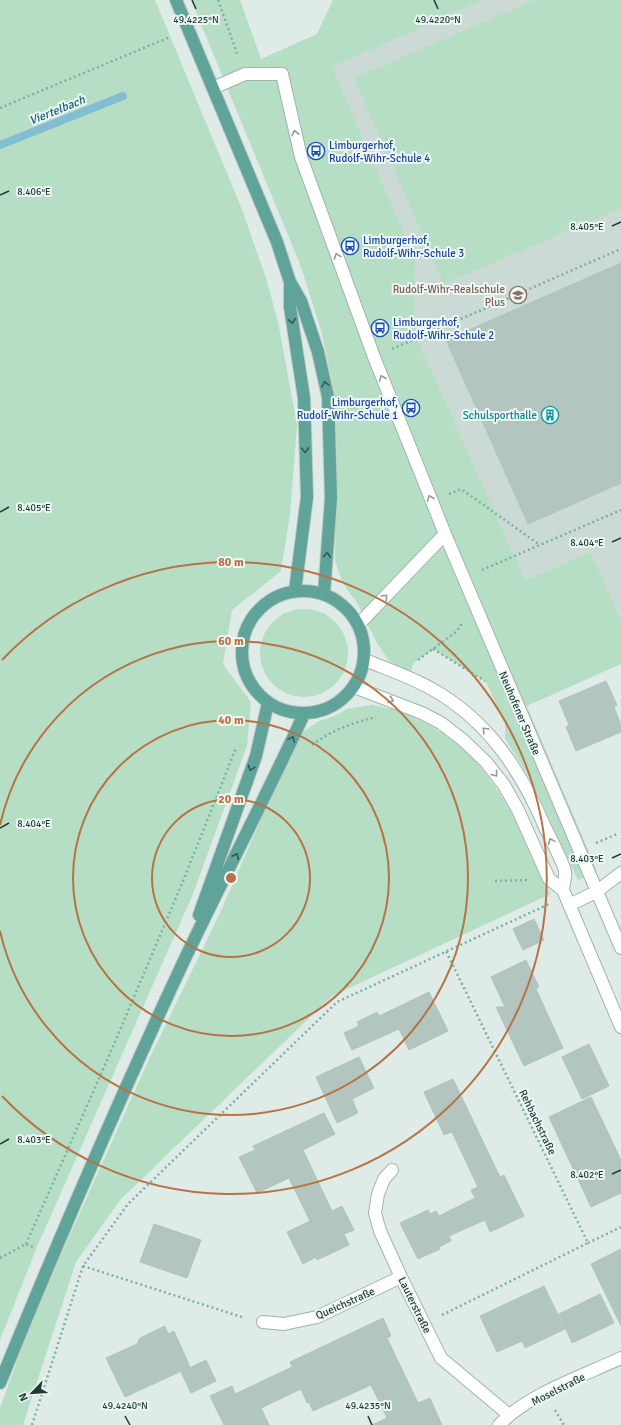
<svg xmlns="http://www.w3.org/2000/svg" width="621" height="1425" font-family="Signika,sans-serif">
<rect width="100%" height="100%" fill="#deebe6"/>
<path fill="#ccdad5" d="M484 0H621V620L591 552 525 580 414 331V259L332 67Z"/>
<path fill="#b5dec4" d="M0 0H155L241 207 266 278 278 322 297 425 290 514 281 571 232 610 223 664 251 702 247 746 193 894 37 1247 0 1340Z
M191 0H240L261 59 317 34 333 0H484L332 67 415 259 414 331 525 580 591 552 621 620V664L527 706 597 871 578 880 532 782 505 738V724L486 682 433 649 414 663 410 672 389 661 377 643 357 603 342 582 335 560 337 452 334 391 321 330 300 264Z
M535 0H621V208L444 284 354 78Z
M260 653a44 44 0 1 1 88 0a44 44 0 1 1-88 0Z
M372 705C382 707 393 709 402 712 411 715 421 721 429 725 496 762 520 829 550 894L332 996 121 1199 76 1262 23 1425H0V1408L26 1337 60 1257 150 1057 220 913 292 748 303 732 319 721 332 717 347 709Z"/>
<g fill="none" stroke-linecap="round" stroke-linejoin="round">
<path stroke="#81bed4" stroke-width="8" d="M0 145 123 96"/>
</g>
<path fill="#b3c5bf" stroke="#b0c4be" d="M621 263V483L528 524 446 340Z
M606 681 617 705 614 707 621 725V732L576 751 566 727 569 725 559 701Z
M534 919 544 940 523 950 513 929Z
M526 960 539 987 536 989 563 1048 524 1066 496 1007H505L491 977Z
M429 992 448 1031 409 1050 399 1029 352 1050 344 1033 359 1026 357 1022 377 1012 379 1016Z
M589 1044 609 1086 582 1099 562 1057Z
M359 1057 374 1088 352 1099 358 1113 337 1123 316 1077Z
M453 1079 500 1177 504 1175 524 1216 490 1232 485 1220 449 1236 451 1241 439 1247 440 1249 418 1259 400 1223 428 1210 430 1214 436 1211 439 1216 475 1198 471 1190 478 1187 452 1132 444 1135 424 1092Z
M591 1097 621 1160V1193L591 1207 549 1117Z
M324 1113 335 1134 303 1150 332 1211 342 1206 354 1230 344 1234 349 1245 317 1260 316 1257 303 1264 287 1232 310 1221 289 1178 257 1193 239 1157 255 1150 253 1146Z
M154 1224 201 1240 187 1278 140 1262Z
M621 1249V1326L591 1264Z
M544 1286 565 1329 525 1348 522 1341 497 1352 480 1316Z
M600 1294 614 1323 572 1343 559 1314Z
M383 1318 391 1336 387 1338 418 1403 430 1398 442 1425H372L387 1418 371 1385 313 1411 309 1402 307 1403 301 1389 261 1408 269 1425H224L210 1396 232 1386 235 1394 292 1367 290 1362Z
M165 1326 168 1334 174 1331 190 1367 125 1397 106 1358 137 1344 140 1338Z
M206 1360 216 1381 191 1393 181 1372Z"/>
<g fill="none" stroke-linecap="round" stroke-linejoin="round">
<defs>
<path id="minor" d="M213 88 245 74H282L301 157 374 357 445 534 621 948
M358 625 445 534
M365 660C387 669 411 677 432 689 487 720 520 769 544 825 548 834 565 865 565 872 566 878 563 885 563 890
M354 687 422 713 441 723 463 740 486 762 504 785 518 810 549 879 563 890 621 1027
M569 905 596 892 621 873
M392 1170 384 1179 378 1194 375 1213 380 1231 401 1277 441 1358 509 1415
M263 1322 284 1324 317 1317 401 1277
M499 1425C528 1394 583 1376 621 1358"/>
<path id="major" d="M176 0 277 242 290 282 301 301 318 352 328 397 331 498 324 594
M290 283V307L304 398 307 497 295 591
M242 652a61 61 0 1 1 122 0a61 61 0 1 1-122 0Z
M199 915 256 756 268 703
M0 1383C57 1243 117 1104 181 967 221 882 265 799 304 714"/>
</defs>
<use href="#minor" stroke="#a1b3ae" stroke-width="14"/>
<use href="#major" stroke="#c0c8c7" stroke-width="14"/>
<path stroke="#7cb0a6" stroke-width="2.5" stroke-dasharray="2 3" stroke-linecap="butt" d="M218 0 238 56
M0 108 170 37
M392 349 621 249
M449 494 461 489 540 545
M482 570 621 510
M433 649 485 681
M418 660 457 631 462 623
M312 745C332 730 352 723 376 717
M596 843 617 834
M495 881 527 880
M588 1243 621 1227
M26 1244 112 1049 183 881 236 748
M0 1258 26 1244 35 1248
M83 1266 245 1318
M442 1315 588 1243 446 951
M555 1410 564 1425
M32 1425 83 1266 128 1204 337 1002 549 904"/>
<use href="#minor" stroke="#fff" stroke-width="12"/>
<use href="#major" stroke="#5fa399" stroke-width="12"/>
</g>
<defs><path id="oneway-chevron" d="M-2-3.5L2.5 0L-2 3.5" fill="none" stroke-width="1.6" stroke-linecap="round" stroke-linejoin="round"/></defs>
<g stroke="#8e9d9a">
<use href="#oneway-chevron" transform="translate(295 133) rotate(-102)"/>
<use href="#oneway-chevron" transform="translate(337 256) rotate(-110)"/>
<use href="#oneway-chevron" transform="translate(382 378) rotate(-112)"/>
<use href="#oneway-chevron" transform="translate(430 498) rotate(-112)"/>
<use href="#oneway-chevron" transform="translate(385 597) rotate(-46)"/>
<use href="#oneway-chevron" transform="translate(391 700) rotate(20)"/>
<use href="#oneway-chevron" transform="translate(485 730) rotate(-134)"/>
<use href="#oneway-chevron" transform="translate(495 774) rotate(52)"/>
<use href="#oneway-chevron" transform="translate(551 841) rotate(-114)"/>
</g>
<g stroke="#325a54">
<use href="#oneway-chevron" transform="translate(292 321) rotate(81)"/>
<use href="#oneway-chevron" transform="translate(325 384) rotate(-103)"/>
<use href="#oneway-chevron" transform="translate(305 450) rotate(89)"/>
<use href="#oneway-chevron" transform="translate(327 555) rotate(-85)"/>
<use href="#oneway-chevron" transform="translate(292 739) rotate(-66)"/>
<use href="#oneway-chevron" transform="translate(251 768) rotate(109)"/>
<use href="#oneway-chevron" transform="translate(236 856) rotate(-64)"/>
</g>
<path fill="none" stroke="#1e3b36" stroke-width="1.5" d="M192 0 196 9M434 0 438 9M0 195 9 191M612 226 621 222M0 512 9 507M612 542 621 538M0 828 9 823M612 858 621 854M0 1144 9 1139M612 1174 621 1170M125 1416 130 1425M368 1416 372 1425"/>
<g fill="none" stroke="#b97245" stroke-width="2">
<circle cx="231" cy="878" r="79"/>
<circle cx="231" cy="878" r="158"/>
<path d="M0 825A237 237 0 1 1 0 931"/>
<path d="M2 660A316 316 0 1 1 2 1096"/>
</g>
<defs>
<symbol id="bus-ring" viewBox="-11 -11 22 22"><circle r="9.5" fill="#eef7f4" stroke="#1a4fb4" stroke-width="1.5"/><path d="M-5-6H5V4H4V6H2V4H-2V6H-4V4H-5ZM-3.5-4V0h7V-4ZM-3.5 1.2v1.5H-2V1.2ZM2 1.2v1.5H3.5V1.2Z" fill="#1a4fb4"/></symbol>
<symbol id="school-ring" viewBox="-11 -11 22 22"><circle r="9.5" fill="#eef7f4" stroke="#8d6e63" stroke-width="1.5"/><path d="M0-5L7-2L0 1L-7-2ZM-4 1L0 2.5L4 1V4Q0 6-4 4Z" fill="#8d6e63"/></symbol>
<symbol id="building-ring" viewBox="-11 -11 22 22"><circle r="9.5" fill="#eef7f4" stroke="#0f9aa8" stroke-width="1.5"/><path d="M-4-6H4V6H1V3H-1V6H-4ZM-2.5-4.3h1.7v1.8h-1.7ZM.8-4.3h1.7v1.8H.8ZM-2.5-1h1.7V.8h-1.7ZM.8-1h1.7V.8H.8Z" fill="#0f9aa8"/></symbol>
</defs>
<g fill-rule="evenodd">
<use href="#bus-ring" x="306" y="141" width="20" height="20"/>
<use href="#bus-ring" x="340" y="236" width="20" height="20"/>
<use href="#school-ring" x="508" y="285" width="20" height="20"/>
<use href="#bus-ring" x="370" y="318" width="20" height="20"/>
<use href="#bus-ring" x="401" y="398" width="20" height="20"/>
<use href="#building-ring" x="540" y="405" width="20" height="20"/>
</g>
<g text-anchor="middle" stroke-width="4" stroke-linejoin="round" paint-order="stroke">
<g font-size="11" fill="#164399" stroke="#eef7f4" text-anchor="start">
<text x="329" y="149">Limburgerhof,<tspan x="329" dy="13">Rudolf-Wihr-Schule 4</tspan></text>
<text x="363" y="244">Limburgerhof,<tspan x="363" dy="13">Rudolf-Wihr-Schule 3</tspan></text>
<text x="393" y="326">Limburgerhof,<tspan x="393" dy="13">Rudolf-Wihr-Schule 2</tspan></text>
<text x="398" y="406" text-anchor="end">Limburgerhof,<tspan x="398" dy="13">Rudolf-Wihr-Schule 1</tspan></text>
</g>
<g font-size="11" fill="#785e54" stroke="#eef7f4" text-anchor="end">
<text x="505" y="293">Rudolf-Wihr-Realschule<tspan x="505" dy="13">Plus</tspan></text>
</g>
<g font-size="11" fill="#0d838f" stroke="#eef7f4" text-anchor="end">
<text x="537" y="419">Schulsporthalle</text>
</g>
<g font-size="11" fill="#1e3b36" stroke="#eef7f4">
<text transform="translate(520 713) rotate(67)" y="4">Neuhofener Straße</text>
<text transform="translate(538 1122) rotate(64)" y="4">Rehbachstraße</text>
<text transform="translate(345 1303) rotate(-24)" y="4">Queichstraße</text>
<text transform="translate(415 1305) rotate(64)" y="4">Lauterstraße</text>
<text transform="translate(558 1389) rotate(-27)" y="4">Moselstraße</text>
</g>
<g font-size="12" font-style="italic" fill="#155e7a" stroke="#eef7f4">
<text transform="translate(57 110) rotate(-22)" y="4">Viertelbach</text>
</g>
</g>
<g font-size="10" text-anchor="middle" fill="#1e3b36" stroke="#eef7f4" stroke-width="4" stroke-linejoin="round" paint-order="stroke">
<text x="196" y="23">49.4225°N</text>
<text x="438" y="23">49.4220°N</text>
<text x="34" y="195">8.406°E</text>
<text x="587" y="230">8.405°E</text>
<text x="34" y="511">8.405°E</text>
<text x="587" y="546">8.404°E</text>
<text x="34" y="827">8.404°E</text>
<text x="587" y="862">8.403°E</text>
<text x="34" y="1143">8.403°E</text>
<text x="587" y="1178">8.402°E</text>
<text x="125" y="1409">49.4240°N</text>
<text x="368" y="1409">49.4235°N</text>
</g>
<circle cx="231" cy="878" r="6" fill="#b97245" stroke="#eef7f4" stroke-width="2"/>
<g font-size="12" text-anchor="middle" font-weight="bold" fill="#b97245" stroke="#eef7f4" stroke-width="4" stroke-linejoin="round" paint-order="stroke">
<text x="231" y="566">80 m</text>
<text x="231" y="645">60 m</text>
<text x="231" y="724">40 m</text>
<text x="231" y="803">20 m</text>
</g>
<g transform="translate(32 1393) rotate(245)" stroke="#eef7f4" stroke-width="3" paint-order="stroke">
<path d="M0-3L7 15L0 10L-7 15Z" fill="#1e3b36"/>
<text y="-6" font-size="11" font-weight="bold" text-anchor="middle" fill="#1e3b36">N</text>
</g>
</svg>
